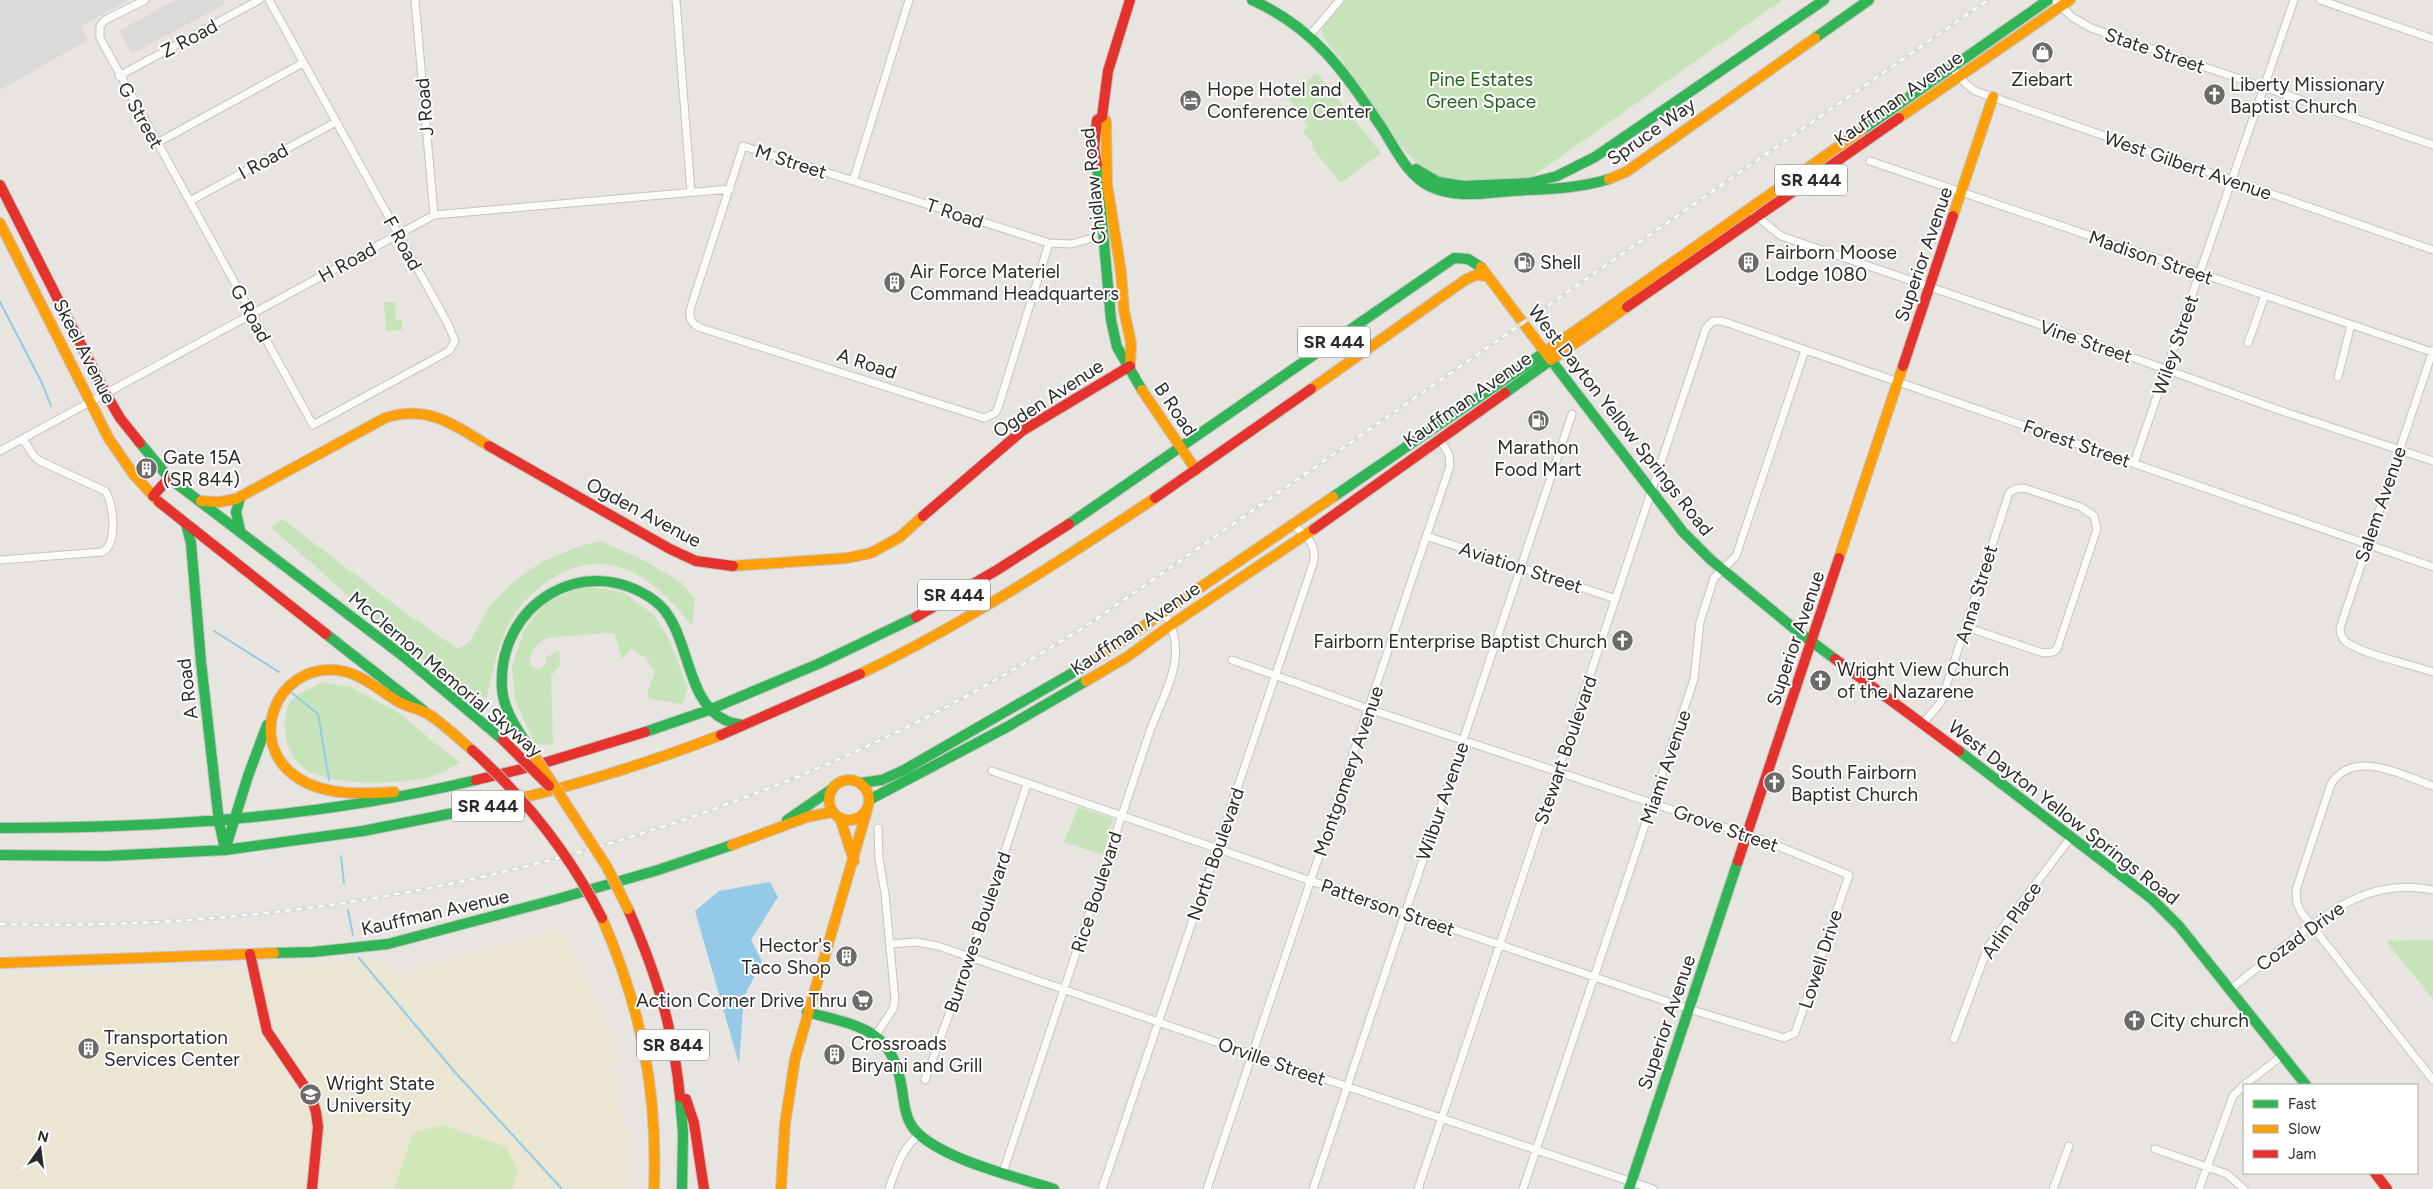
<svg xmlns="http://www.w3.org/2000/svg" width="2433" height="1189" font-family="Figtree,sans-serif">
<rect width="100%" height="100%" fill="#e8e5e0"/>
<path fill="#dcd9db" d="M0 0H129L81 26 88 40 0 90Z
M175 0H223L225 4 132 54 119 31Z"/>
<path fill="#ebe5d4" d="M561 929 610 1033 629 1154 628 1189H0V974L118 973 236 969 381 959 399 975Z"/>
<path fill="#c6e3b9" d="M1345 0H1782L1529 179C1501 181 1466 187 1438 177 1407 167 1367 96 1347 68 1339 56 1330 46 1322 35L1323 25Z
M1317 73 1381 153 1340 183 1311 146 1313 143 1303 132 1308 127 1287 96Z
M384 302H395L396 320H402V330L386 331Z
M282 519 406 613 458 649 470 641 490 605 512 583 543 561 580 546 601 541 639 558 681 582 695 599 692 626C656 580 611 542 553 578 539 587 523 600 514 615 499 639 492 670 487 698L459 689 375 620 271 527Z
M580 587 606 589 624 593 653 614 668 637 688 688 682 704 650 699 647 694 655 672 646 658 631 649 622 659 614 633C599 633 584 635 570 636 549 636 531 639 530 664L539 670 545 666 546 657 559 651 560 665 551 676 553 745 535 744 515 700 512 666 524 630 545 603Z
M322 682 351 687 396 711 460 763C451 767 442 773 433 776 403 785 324 788 300 765 291 756 286 743 285 731 283 697 296 696 322 682Z
M1078 807 1113 819 1103 855 1064 842Z
M2433 940V999L2386 941Z"/>
<path fill="#d0e7b7" d="M442 1125 506 1147 518 1171 512 1189H394L413 1133Z"/>
<path fill="#94cae8" d="M770 882 778 897 751 940 762 961 744 997 739 1064 695 911 719 891Z"/>
<g fill="none" stroke-linecap="round" stroke-linejoin="round">
<path stroke="#94cae8" stroke-width="2" d="M0 302 41 381 51 406
M214 631 279 672
M292 693 318 714 329 780
M341 856 344 883
M348 910 353 935
M359 958 454 1071 562 1189"/>
<defs>
<path id="street" d="M145 0 105 20 100 26V38L313 425 449 351 455 341 448 324 269 0
M415 0 434 215
M676 0 691 192
M2055 0 2072 17 2091 28 2433 145
M2320 0 2433 39
M1310 35 1340 0
M1951 67 1966 84 1975 91 2433 250
M119 76 259 0
M157 143 303 63
M1870 161 2432 352
M853 181 909 0
M190 201 336 122
M1754 214 1781 236 2076 337 2276 409 2433 461
M1049 243 998 408 995 413 984 418 701 328C692 324 689 320 690 310L743 146 1049 243 1071 244 1089 239
M2248 343 2265 295
M2433 350 2340 628C2340 633 2342 638 2346 642 2365 655 2410 664 2433 672
M2338 377 2351 325
M0 451 434 215 730 189
M2134 463 2294 0
M1426 536 1616 599
M0 560 102 552C118 546 114 502 105 491L40 461 34 456 23 439
M1923 723 1941 702 2009 493 2015 489 2024 488 2081 507 2094 516 2097 529 2057 649 2053 652 2043 653 1966 627
M992 771 1311 881 1689 1009 1784 1038 1795 1033 1849 875 1763 840 1369 709 1232 660
M2433 786C2401 775 2354 748 2331 784L2296 890 2297 903 2301 912 2433 1080
M890 944 916 942 938 946 1283 1065 1653 1189
M2231 989C2250 973 2271 957 2291 941 2335 907 2374 878 2433 890
M876 1035 893 1009 895 1000 885 894 879 859 878 828
M1954 1039 1988 947 2071 837
M925 1080 970 957 1027 784
M2155 1149 2227 1174 2244 1189
M1003 1172 1150 731C1165 690 1190 655 1165 614
M889 1189C897 1166 901 1151 919 1134
M1102 1189 1313 564C1318 545 1307 536 1293 525
M1207 1189 1450 466 1449 455 1440 439
M1313 1189 1572 414
M1418 1189 1706 328 1713 321H1722L2433 567
M1523 1189 1694 679 1700 622 1714 578 1736 556 1805 350
M2053 1189 2069 1146
M2199 1189 2233 1096 2243 1086 2283 1055"/>
<path id="fast" d="M1252 0C1316 29 1344 72 1382 128 1395 148 1407 175 1429 186 1455 199 1485 193 1512 191 1545 189 1577 189 1609 179
M1815 38 1869 0
M1862 130 2048 0
M1097 165 1111 320 1117 347 1142 390
M1416 169 1438 182 1463 186 1530 183 1557 176 1595 157 1824 0
M1505 393 1551 360 1683 532 1711 560 1796 630 1835 659
M140 443 169 478 403 656 503 740
M1333 497 1545 352
M240 498 236 512 240 530
M186 524 191 543 201 662 219 822 225 849
M1069 524 1454 258 1468 259 1481 267
M326 634 423 710
M709 710 818 664 916 617
M645 732 709 710
M526 743C515 726 503 708 502 688 497 603 586 550 655 601 691 628 683 700 725 720 730 723 737 724 743 725
M1959 751 2152 899 2179 926 2306 1085
M860 783 882 780 904 770 1088 664
M869 800 1007 727 1086 681
M787 820 832 789
M0 828C160 828 320 818 476 780
M225 850 363 831 484 807
M0 855 105 856 225 850 248 776 267 725
M274 953 313 952 388 944 554 900 658 870 732 845
M807 1012C858 1026 893 1028 902 1089 904 1102 905 1118 914 1129 939 1159 1017 1177 1054 1189
M680 1097 683 1133 682 1189
M1629 1189 1738 861"/>
<path id="slow" d="M1102 117 1106 121 1107 184 1121 272 1124 310 1131 343 1130 366
M1899 118 2070 0
M1609 179 1626 172 1815 38
M1953 216 1993 97
M0 223 109 439 134 475 159 502
M1481 267 1551 360 1627 307
M1545 352 1862 130
M1311 389 1465 280 1476 275 1487 276
M1142 390 1196 470
M201 501 219 502 236 499 385 418C428 404 454 425 489 446
M1839 558 1903 366
M733 566 847 558 871 553 900 537 923 516
M1088 664 1333 497
M860 674C964 624 1059 562 1155 498
M1086 681 1127 657 1172 624 1314 529
M829 800a20 20 0 1 1 40 0a20 20 0 1 1-40 0Z
M394 792C363 794 325 796 298 778 245 744 275 665 336 670 359 672 378 689 397 701 407 707 418 708 428 714 444 724 458 738 472 750
M484 807C564 789 644 765 721 735
M840 818 854 861
M732 845 807 817 832 812
M602 918C641 1008 658 1091 654 1189
M0 963 274 953
M781 1189 785 1124 795 1059 867 810"/>
<path id="jam" d="M1097 165 1094 148 1097 120 1102 117 1108 71 1130 0
M0 185 106 394 120 418 140 443
M1627 307 1899 118
M1903 366 1953 216
M489 446 670 549 696 561 733 566
M153 496 169 478
M1155 498 1311 389
M159 502 326 634
M923 516 1022 431 1130 366
M1314 529 1505 393
M916 617 997 570 1069 524
M1835 659 1959 751
M721 735 860 674
M476 780 534 766 645 732
M1738 861 1839 558
M628 909C656 973 673 1026 680 1097
M250 954 267 1031 311 1096 316 1112 318 1127 312 1189
M686 1099 694 1123 704 1189
M2375 1173 2387 1189"/>
</defs>
<use href="#street" stroke="#c6c4c5" stroke-width="9"/>
<use href="#fast" stroke="#c6c4c5" stroke-width="12"/>
<use href="#slow" stroke="#c6c4c5" stroke-width="12"/>
<use href="#jam" stroke="#c6c4c5" stroke-width="12"/>
<use href="#street" stroke="#fcfbfa" stroke-width="7"/>
<use href="#fast" stroke="#30b455" stroke-width="10"/>
<use href="#slow" stroke="#ff9f0a" stroke-width="10"/>
<use href="#jam" stroke="#e5322d" stroke-width="10"/>
<defs>
<path id="rail" d="M0 924C290 932 576 875 841 758 927 720 1009 674 1089 624L1988 0"/>
</defs>
<use href="#rail" stroke="#deddde" stroke-width="4"/>
<use href="#rail" stroke="#fff" stroke-width="2" stroke-dasharray="5.5" stroke-linecap="butt"/>
<defs>
<path id="slow-bridge" d="M526 743 607 867 628 909"/>
<path id="jam-bridge" d="M503 740 549 786
M472 750C526 799 569 853 602 918"/>
</defs>
<use href="#slow-bridge" stroke="#c6c4c5" stroke-width="12" stroke-linecap="butt"/>
<use href="#jam-bridge" stroke="#c6c4c5" stroke-width="12" stroke-linecap="butt"/>
<use href="#slow-bridge" stroke="#ff9f0a" stroke-width="10"/>
<use href="#jam-bridge" stroke="#e5322d" stroke-width="10"/>
</g>
<defs>
<symbol id="shop-disc" viewBox="-11 -11 22 22"><circle r="9.5" fill="#6c6b6a" stroke="#fff"/><path d="M-5-2.5h2.3a2.7 3.5 0 0 1 5.4 0H5L5.5 6h-11ZM-1.5-2.5h3a1.5 2.3 0 0 0-3 0Z" fill="#fff"/></symbol>
<symbol id="church-disc" viewBox="-11 -11 22 22"><circle r="9.5" fill="#6c6b6a" stroke="#fff"/><path d="M-1.2-6h2.4v3.5h3.3v2.4h-3.3V6h-2.4V-.1h-3.3v-2.4h3.3Z" fill="#fff"/></symbol>
<symbol id="hotel-disc" viewBox="-11 -11 22 22"><circle r="9.5" fill="#6c6b6a" stroke="#fff"/><path d="M-6-4.5h1.5V1H6V5H4.5V3h-9V5H-6ZM-4 0a1.8 1.8 0 1 1 3.6 0ZM.5 0V-2.5h3Q6-2.5 6 0Z" fill="#fff"/></symbol>
<symbol id="fuel-disc" viewBox="-11 -11 22 22"><circle r="9.5" fill="#6c6b6a" stroke="#fff"/><path d="M-5.5-6h7V0h2V4h1.3V-2.5L3-4.5l.8-.8L6-3V5H2.5V1h-1V6h-7ZM-4.2-4.7v3.2H.2V-4.7Z" fill="#fff"/></symbol>
<symbol id="building-disc" viewBox="-11 -11 22 22"><circle r="9.5" fill="#6c6b6a" stroke="#fff"/><path d="M-4-6H4V6H1V3H-1V6H-4ZM-2.5-4.3h1.7v1.8h-1.7ZM.8-4.3h1.7v1.8H.8ZM-2.5-1h1.7V.8h-1.7ZM.8-1h1.7V.8H.8Z" fill="#fff"/></symbol>
<symbol id="supermarket-disc" viewBox="-11 -11 22 22"><circle r="9.5" fill="#6c6b6a" stroke="#fff"/><path d="M-6-5.5h2.5l.6 2H6L4.5 2H-2.5L-4.4-4H-6ZM-1.5 3.2a1.3 1.3 0 1 0 .1 0ZM3 3.2a1.3 1.3 0 1 0 .1 0Z" fill="#fff"/></symbol>
<symbol id="university-disc" viewBox="-11 -11 22 22"><circle r="9.5" fill="#6c6b6a" stroke="#fff"/><path d="M0-5L7-2L0 1L-7-2ZM-4 1L0 2.5L4 1V4Q0 6-4 4Z" fill="#fff"/></symbol>
</defs>
<g fill-rule="evenodd">
<use href="#shop-disc" x="2030" y="40" width="25" height="25"/>
<use href="#church-disc" x="2202" y="82" width="25" height="25"/>
<use href="#hotel-disc" x="1178" y="88" width="25" height="25"/>
<use href="#fuel-disc" x="1512" y="250" width="25" height="25"/>
<use href="#building-disc" x="1736" y="250" width="25" height="25"/>
<use href="#building-disc" x="882" y="270" width="25" height="25"/>
<use href="#fuel-disc" x="1526" y="408" width="25" height="25"/>
<use href="#building-disc" x="134" y="456" width="25" height="25"/>
<use href="#church-disc" x="1610" y="628" width="25" height="25"/>
<use href="#church-disc" x="1808" y="668" width="25" height="25"/>
<use href="#church-disc" x="1762" y="770" width="25" height="25"/>
<use href="#building-disc" x="834" y="944" width="25" height="25"/>
<use href="#supermarket-disc" x="850" y="988" width="25" height="25"/>
<use href="#church-disc" x="2122" y="1008" width="25" height="25"/>
<use href="#building-disc" x="76" y="1036" width="25" height="25"/>
<use href="#building-disc" x="822" y="1042" width="25" height="25"/>
<use href="#university-disc" x="298" y="1082" width="25" height="25"/>
</g>
<g text-anchor="middle" stroke-width="4" stroke-linejoin="round" paint-order="stroke">
<g fill="#fff" stroke="#6a6a6a" stroke-width="1">
<rect x="1775" y="164.5" width="72" height="31" rx="4"/>
<rect x="1298" y="326.5" width="72" height="31" rx="4"/>
<rect x="918" y="579.5" width="72" height="31" rx="4"/>
<rect x="452" y="790.5" width="72" height="31" rx="4"/>
<rect x="637" y="1029.5" width="72" height="31" rx="4"/>
</g>
<g font-size="18" font-weight="bold" fill="#2a2a2a">
<text x="1811" y="186">SR 444</text>
<text x="1334" y="348">SR 444</text>
<text x="954" y="601">SR 444</text>
<text x="488" y="812">SR 444</text>
<text x="673" y="1051">SR 844</text>
</g>
<g font-size="19" fill="#2a2a2a" stroke="#fff">
<text transform="translate(189 38) rotate(-28)" y="7">Z Road</text>
<text transform="translate(2155 50) rotate(19)" y="7">State Street</text>
<text transform="translate(1898 98) rotate(-35)" y="7">Kauffman Avenue</text>
<text transform="translate(424 107) rotate(-95)" y="7">J Road</text>
<text transform="translate(141 115) rotate(61)" y="7">G Street</text>
<text transform="translate(1651 131) rotate(-35)" y="7">Spruce Way</text>
<text transform="translate(263 161) rotate(-29)" y="7">I Road</text>
<text transform="translate(791 161) rotate(18)" y="7">M Street</text>
<text transform="translate(2188 165) rotate(19)" y="7">West Gilbert Avenue</text>
<text transform="translate(1093 186) rotate(-96)" y="7">Chidlaw Road</text>
<text transform="translate(955 213) rotate(18)" y="7">T Road</text>
<text transform="translate(403 243) rotate(61)" y="7">F Road</text>
<text transform="translate(1923 254) rotate(-71)" y="7">Superior Avenue</text>
<text transform="translate(2151 257) rotate(19)" y="7">Madison Street</text>
<text transform="translate(347 262) rotate(-29)" y="7">H Road</text>
<text transform="translate(251 313) rotate(61)" y="7">G Road</text>
<text transform="translate(2086 341) rotate(19)" y="7">Vine Street</text>
<text transform="translate(2175 345) rotate(-71)" y="7">Wiley Street</text>
<text transform="translate(85 351) rotate(63)" y="7">Skeel Avenue</text>
<text transform="translate(867 363) rotate(18)" y="7">A Road</text>
<text transform="translate(1048 398) rotate(-33)" y="7">Ogden Avenue</text>
<text transform="translate(1467 399) rotate(-35)" y="7">Kauffman Avenue</text>
<text transform="translate(1176 409) rotate(56)" y="7">B Road</text>
<text transform="translate(1621 420) rotate(52)" y="7">West Dayton Yellow Springs Road</text>
<text transform="translate(2077 443) rotate(19)" y="7">Forest Street</text>
<text transform="translate(2380 504) rotate(-71)" y="7">Salem Avenue</text>
<text transform="translate(644 512) rotate(28)" y="7">Ogden Avenue</text>
<text transform="translate(1521 567) rotate(18)" y="7">Aviation Street</text>
<text transform="translate(1976 594) rotate(-73)" y="7">Anna Street</text>
<text transform="translate(1135 628) rotate(-34)" y="7">Kauffman Avenue</text>
<text transform="translate(1795 638) rotate(-71)" y="7">Superior Avenue</text>
<text transform="translate(446 674) rotate(40)" y="7">McClernon Memorial Skyway</text>
<text transform="translate(187 689) rotate(-97)" y="7">A Road</text>
<text transform="translate(1565 750) rotate(-71)" y="7">Stewart Boulevard</text>
<text transform="translate(1665 767) rotate(-71)" y="7">Miami Avenue</text>
<text transform="translate(1348 771) rotate(-71)" y="7">Montgomery Avenue</text>
<text transform="translate(1442 801) rotate(-71)" y="7">Wilbur Avenue</text>
<text transform="translate(2064 812) rotate(38)" y="7">West Dayton Yellow Springs Road</text>
<text transform="translate(1726 828) rotate(19)" y="7">Grove Street</text>
<text transform="translate(1215 854) rotate(-71)" y="7">North Boulevard</text>
<text transform="translate(1096 892) rotate(-72)" y="7">Rice Boulevard</text>
<text transform="translate(1388 907) rotate(19)" y="7">Patterson Street</text>
<text transform="translate(435 912) rotate(-13)" y="7">Kauffman Avenue</text>
<text transform="translate(2011 920) rotate(-55)" y="7">Arlin Place</text>
<text transform="translate(977 932) rotate(-71)" y="7">Burrowes Boulevard</text>
<text transform="translate(2300 936) rotate(-36)" y="7">Cozad Drive</text>
<text transform="translate(1820 959) rotate(-72)" y="7">Lowell Drive</text>
<text transform="translate(1666 1022) rotate(-71)" y="7">Superior Avenue</text>
<text transform="translate(1272 1061) rotate(19)" y="7">Orville Street</text>
</g>
<g font-size="19" fill="#23651b" stroke="#fff">
<text x="1481" y="86">Pine Estates<tspan x="1481" dy="22">Green Space</tspan></text>
</g>
<g font-size="19" fill="#2a2a2a" stroke="#fff" text-anchor="start">
<text x="2042" y="86" text-anchor="middle">Ziebart</text>
<text x="2230" y="91">Liberty Missionary<tspan x="2230" dy="22">Baptist Church</tspan></text>
<text x="1207" y="96">Hope Hotel and<tspan x="1207" dy="22">Conference Center</tspan></text>
<text x="1765" y="259">Fairborn Moose<tspan x="1765" dy="22">Lodge 1080</tspan></text>
<text x="1540" y="269">Shell</text>
<text x="910" y="278">Air Force Materiel<tspan x="910" dy="22">Command Headquarters</tspan></text>
<text x="1538" y="454" text-anchor="middle">Marathon<tspan x="1538" dy="22">Food Mart</tspan></text>
<text x="163" y="464">Gate 15A<tspan x="163" dy="22">(SR 844)</tspan></text>
<text x="1607" y="648" text-anchor="end">Fairborn Enterprise Baptist Church</text>
<text x="1837" y="676">Wright View Church<tspan x="1837" dy="22">of the Nazarene</tspan></text>
<text x="1791" y="779">South Fairborn<tspan x="1791" dy="22">Baptist Church</tspan></text>
<text x="831" y="952" text-anchor="end">Hector's<tspan x="831" dy="22">Taco Shop</tspan></text>
<text x="847" y="1007" text-anchor="end">Action Corner Drive Thru</text>
<text x="2150" y="1027">City church</text>
<text x="104" y="1044">Transportation<tspan x="104" dy="22">Services Center</tspan></text>
<text x="851" y="1050">Crossroads<tspan x="851" dy="22">Biryani and Grill</tspan></text>
<text x="326" y="1090">Wright State<tspan x="326" dy="22">University</tspan></text>
</g>
</g>
<rect x="2243" y="1084" width="175" height="90" fill="#ffffff" stroke="#aaaaaa"/>
<rect x="2253" y="1100" width="25" height="8" fill="#30b455" stroke="#aaaaaa"/>
<text x="2288" y="1109" font-size="15" fill="#2a2a2a">Fast</text>
<rect x="2253" y="1125" width="25" height="8" fill="#ff9f0a" stroke="#aaaaaa"/>
<text x="2288" y="1134" font-size="15" fill="#2a2a2a">Slow</text>
<rect x="2253" y="1150" width="25" height="8" fill="#e5322d" stroke="#aaaaaa"/>
<text x="2288" y="1159" font-size="15" fill="#2a2a2a">Jam</text>
<g transform="translate(40 1149) rotate(14)" stroke="#ffffff" stroke-width="4" paint-order="stroke">
<path d="M0-4L9 19L0 12L-9 19Z" fill="#2a2a2a"/>
<text y="-8" font-size="14" font-weight="bold" text-anchor="middle" fill="#2a2a2a">N</text>
</g>
</svg>
